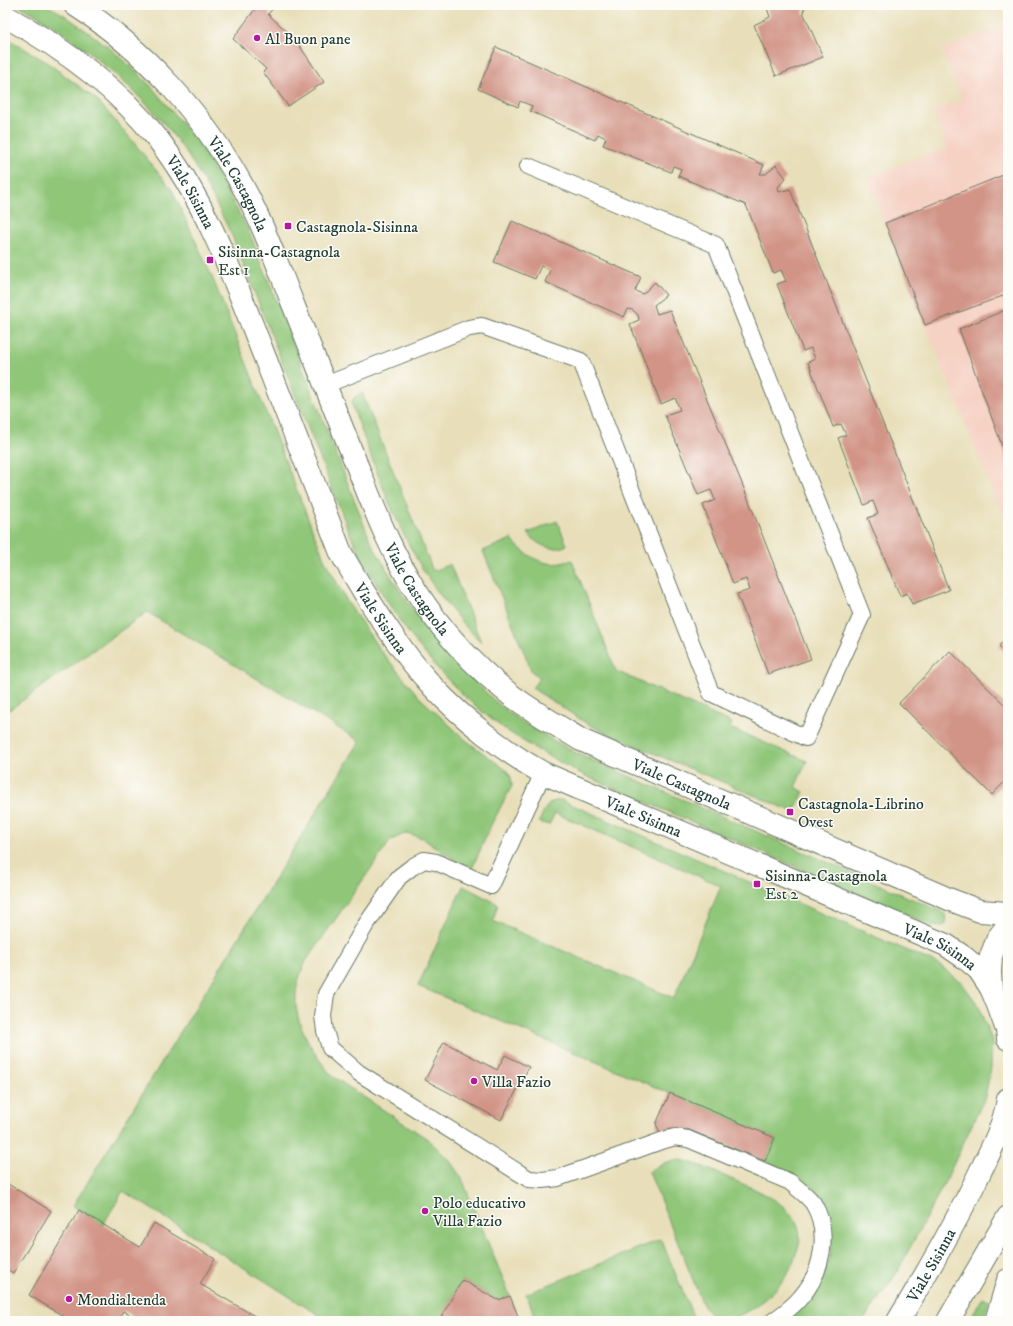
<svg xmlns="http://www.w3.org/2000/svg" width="1013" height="1326" font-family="'IM FELL DW Pica',serif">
<rect width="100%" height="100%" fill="#fdfcf7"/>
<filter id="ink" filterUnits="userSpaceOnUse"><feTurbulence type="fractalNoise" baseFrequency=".025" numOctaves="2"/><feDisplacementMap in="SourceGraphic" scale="8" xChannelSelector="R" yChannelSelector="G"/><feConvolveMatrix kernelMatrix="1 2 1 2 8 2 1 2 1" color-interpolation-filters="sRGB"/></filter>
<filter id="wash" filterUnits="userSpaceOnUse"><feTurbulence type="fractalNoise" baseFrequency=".012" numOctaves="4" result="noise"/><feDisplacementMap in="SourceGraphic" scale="16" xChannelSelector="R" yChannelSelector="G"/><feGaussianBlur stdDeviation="0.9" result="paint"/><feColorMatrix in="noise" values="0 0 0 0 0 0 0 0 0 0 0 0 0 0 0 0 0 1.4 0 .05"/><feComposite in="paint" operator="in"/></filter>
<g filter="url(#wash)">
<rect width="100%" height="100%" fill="#e8dfba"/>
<path fill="#f6d2c4" d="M1008 23V530L867 178 946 147 933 111 962 99 942 49Z"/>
<path fill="#8fc678" stroke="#578256" d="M17 5H46L63 14 106 45 127 63 150 85 199 144 225 187 250 234 370 540C398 591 425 631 466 672 477 684 490 697 503 708 526 726 553 740 578 754L940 911 946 915V924C940 928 937 927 931 925L588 777C557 761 527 745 499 725 433 676 385 607 350 534L233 238C221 213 209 188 194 165 165 118 123 78 79 45 60 30 39 15 17 5Z
M5 37 45 61 96 99 131 139 172 190 213 279 325 561 348 603 380 650 420 698 467 741 506 770 511 777 512 786 491 825 471 871 422 838 407 833 391 840 306 961C301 973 296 984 296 997 294 1024 315 1056 332 1076L429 1140 450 1161 462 1179 510 1296 498 1300 462 1280 439 1321H328L123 1191 103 1225 73 1206 360 741 147 612 5 713Z
M362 393 433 571 450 564 481 642C472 633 463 625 456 615 435 591 417 562 403 533 383 492 368 448 352 405 352 398 356 395 362 393Z
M557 521 567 545C553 553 536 545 528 533Z
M511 539C528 558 547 570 572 560L616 671 732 723 730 728 807 761 795 787 804 792 794 812 610 735 586 723 532 688 540 677 532 672 483 551Z
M561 800 938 964 962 983 978 1005 992 1041 991 1068 985 1097 946 1180 896 1274 863 1321H785C794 1311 803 1300 811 1290 815 1286 820 1281 823 1276 837 1248 834 1209 810 1187 797 1175 780 1168 765 1161L775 1138 418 986 463 886 498 904 493 921 674 998 721 886 555 813 549 825 539 822C544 810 547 801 561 800Z
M673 1160C678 1160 684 1160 689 1162 703 1166 717 1173 731 1179 757 1190 800 1205 800 1239 800 1244 797 1249 796 1254 791 1269 786 1278 775 1290 760 1304 741 1318 721 1321L711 1315 704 1307 649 1172 659 1165Z
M661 1239 695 1321H537L526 1294Z
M983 1297 989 1300 983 1321H969Z"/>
<g id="blocks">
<path fill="#d29487" d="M258 5H276L268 14 295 39 324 82 288 106 263 72 266 69 233 39Z
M766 5H806L803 12 823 57 776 76 754 25 770 17Z
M496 47 764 165 760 174H766L776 165 786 178 778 187 779 192 790 189 949 590 912 604 907 593 900 596 868 518 878 514 873 501 864 505 838 438 846 435 841 424 833 427 808 362 815 359 811 348 803 351 777 284 786 281 781 270 773 273 746 205 678 176 681 169 673 166 671 172 603 145 606 138 598 134 595 140 530 111 532 106 520 101 518 107 478 89Z
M1008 173V294L925 325 885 223Z
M512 221 641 277 635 291 643 294 655 282 666 295 654 305 657 314 670 310 743 486 811 659 768 674 737 594 750 590 746 579 733 584 703 505 715 500 711 490 698 495 665 415 680 410 675 398 661 404 630 324 639 320 638 315 633 310 628 309 624 317 545 282 550 270 541 266 535 279 494 262Z
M1008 309V462L959 329Z
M1008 636V655L999 646Z
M950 651 1008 708V778L992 795 899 703Z
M444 1042 497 1070 505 1055 529 1067 501 1120 425 1080Z
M670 1093 775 1138 765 1161 689 1130 680 1129 668 1130 660 1133 656 1124Z
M5 1182 51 1211 13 1273 5 1268Z
M79 1210 140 1247 154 1223 215 1259 200 1284 258 1318 256 1321H140L123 1311 117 1321H71L29 1295Z
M462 1280 498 1300 510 1296 520 1321H439Z"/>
</g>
</g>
<g filter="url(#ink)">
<use href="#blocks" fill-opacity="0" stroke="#657663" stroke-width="1"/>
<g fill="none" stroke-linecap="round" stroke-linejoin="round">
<defs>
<path id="service" d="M325 385 469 328 482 326 581 361 711 693 806 738 862 615 716 245 528 166
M543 773 491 886 436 862 424 860 412 867 399 877 365 926 326 994 323 1016 325 1031 330 1048 359 1073 529 1179 543 1180 558 1178 661 1141 675 1137 688 1139 790 1182C798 1189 807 1195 813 1203 831 1232 822 1273 801 1297 793 1307 783 1314 773 1321"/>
<g id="secondary">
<path id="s1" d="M75 5C143 48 204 116 242 185 263 223 277 264 293 304 313 355 333 406 354 458 372 503 389 549 416 591 441 630 475 667 512 696 534 712 558 726 581 740L951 900 980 911 1008 913"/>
<path id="s2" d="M5 16C63 48 116 86 157 138 205 200 232 274 260 345 287 414 314 484 341 553 368 600 397 647 433 687 463 719 505 752 543 773L946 945 965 958 979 970 991 988"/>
<path d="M1008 925 998 938 991 956 990 972 991 988 998 1005 1007 1030 1008 1039"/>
<path id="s3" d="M898 1321C927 1273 956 1223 980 1172 992 1148 1004 1125 1008 1099"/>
<path d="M948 1321 1008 1217"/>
<path d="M996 1321 1008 1280"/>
</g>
</defs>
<use href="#service" stroke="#657663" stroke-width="18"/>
<use href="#secondary" stroke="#657663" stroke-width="24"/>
<use href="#service" stroke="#fff" stroke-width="16"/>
<use href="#secondary" stroke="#fff" stroke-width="22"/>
</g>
</g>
<g fill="#b5179e" stroke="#fdfcf7" stroke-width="1.5">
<circle cx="257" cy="38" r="4"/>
<rect x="284" y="222" width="8" height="8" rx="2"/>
<rect x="206" y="256" width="8" height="8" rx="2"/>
<rect x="786" y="808" width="8" height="8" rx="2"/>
<rect x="753" y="880" width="8" height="8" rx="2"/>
<circle cx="474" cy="1081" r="4"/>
<circle cx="425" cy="1211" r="4"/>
<circle cx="69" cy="1299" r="4"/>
</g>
<g text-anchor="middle" stroke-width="3" stroke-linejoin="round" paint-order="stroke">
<g font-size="16" fill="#1f3d34" stroke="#fdfcf7" text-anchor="start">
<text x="265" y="44">Al Buon pane</text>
<text x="296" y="232">Castagnola-Sisinna</text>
<text x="218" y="257">Sisinna-Castagnola<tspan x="218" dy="18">Est 1</tspan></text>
<text x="798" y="809">Castagnola-Librino<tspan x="798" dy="18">Ovest</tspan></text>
<text x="765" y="881">Sisinna-Castagnola<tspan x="765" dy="18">Est 2</tspan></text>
<text x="482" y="1087">Villa Fazio</text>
<text x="433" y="1208">Polo educativo<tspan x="433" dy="18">Villa Fazio</tspan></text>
<text x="77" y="1305">Mondialtenda</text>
</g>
<g font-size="16" fill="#1f3d34" stroke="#fdfcf7">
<text dy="6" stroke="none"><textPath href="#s1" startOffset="245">Viale Castagnola</textPath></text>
<text dy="6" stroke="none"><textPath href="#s2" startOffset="260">Viale Sisinna</textPath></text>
<text dy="6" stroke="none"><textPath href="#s1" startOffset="689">Viale Castagnola</textPath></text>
<text dy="6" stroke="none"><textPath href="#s2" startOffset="728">Viale Sisinna</textPath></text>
<text dy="6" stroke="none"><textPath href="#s1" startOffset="1025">Viale Castagnola</textPath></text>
<text dy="6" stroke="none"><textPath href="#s2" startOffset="1064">Viale Sisinna</textPath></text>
<text dy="6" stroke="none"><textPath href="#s2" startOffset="1388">Viale Sisinna</textPath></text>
<text dy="6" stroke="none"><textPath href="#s3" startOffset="65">Viale Sisinna</textPath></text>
</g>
</g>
<rect width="1013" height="1326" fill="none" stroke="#fdfcf7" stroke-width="20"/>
</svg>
